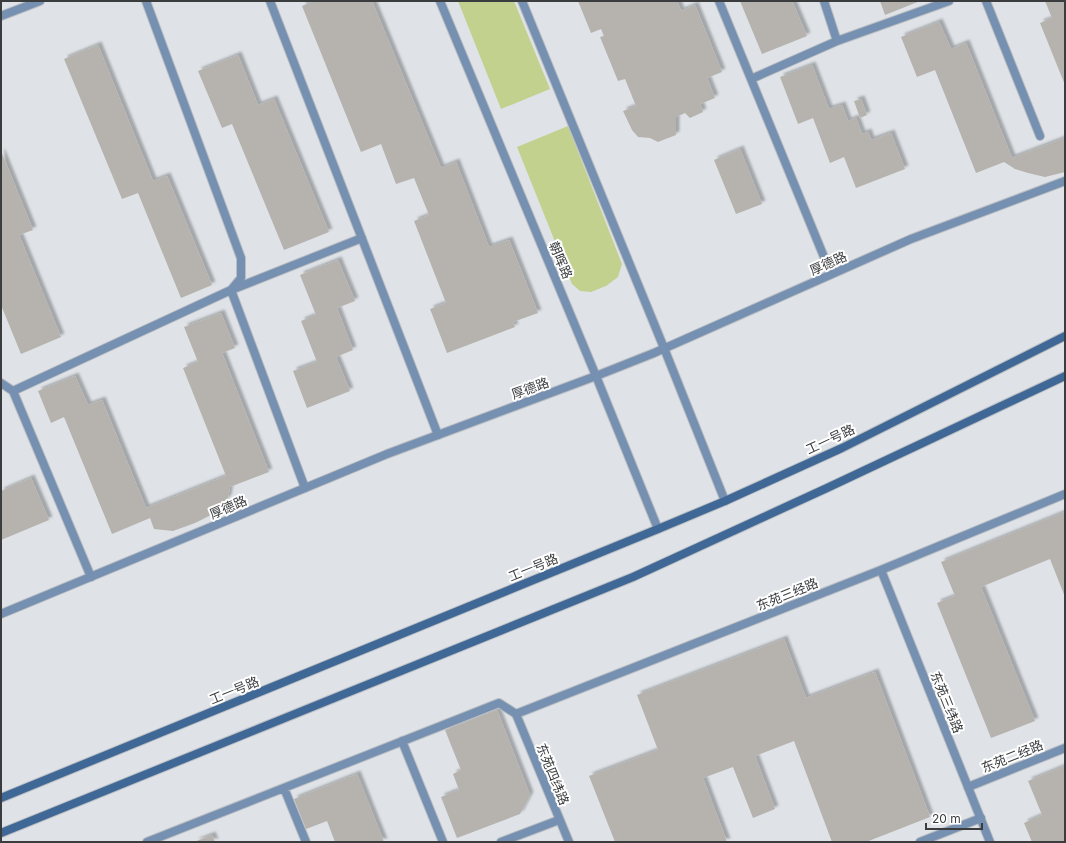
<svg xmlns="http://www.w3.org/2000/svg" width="1066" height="843" font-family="Inter,'Noto Sans SC',sans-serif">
<defs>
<filter id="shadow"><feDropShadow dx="3.5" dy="-3.5" stdDeviation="1" flood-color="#0004"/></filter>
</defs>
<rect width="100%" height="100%" fill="#dfe3e7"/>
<path fill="#c2d18e" d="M458 1H514L550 89 501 109Z
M568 126 622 264 618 277 606 286 591 292 580 291 572 284 517 147Z"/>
<path fill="#b6b2ae" filter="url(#shadow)" d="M314 1H372L441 168 456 162 489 247 509 240 538 313 513 322 515 327 447 353 430 309 446 303 414 221 429 215 414 178 396 184 381 144 361 152 302 6Z
M578 1H677L681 11 695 5 722 72 707 78 715 98 700 104 703 112 690 118 685 113 676 117V135L658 142 650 138 638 137 632 130 623 111 636 106 625 79 618 81 600 37 604 36 601 29 591 33Z
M740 1H792L807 36 762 54Z
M880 1H920L885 15Z
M1045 1H1065V85L1040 23 1052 18Z
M939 22 951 49 966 43 1012 158 1065 138V172L1045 177 1028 173 1015 169 1004 162 976 173 935 70 917 77 901 37Z
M98 45 153 181 167 176 212 285 181 298 138 193 122 199 64 59Z
M238 55 258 105 274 99 329 232 284 250 232 124 222 128 198 71Z
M812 65 829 109 842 105 848 121 856 118 862 134 868 132 871 140 891 133 905 169 856 188 844 157 830 163 813 118 798 124 780 77Z
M861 99 867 115 860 118 854 101Z
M740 149 762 204 736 214 714 160Z
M1 151 33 230 19 235 61 337 21 354 1 305Z
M338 260 355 301 337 308 353 350 336 357 350 391 307 408 293 371 317 362 301 321 316 315 300 275Z
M221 313 235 348 222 353 269 472 230 487 228 498 211 515 195 523 173 531 154 529 150 518 112 534 64 417 51 423 38 391 75 376 88 405 102 400 146 508 226 476 183 368 198 362 184 327Z
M31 478 49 520 1 540V491Z
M1065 512V597L1050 559 981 587 1035 721 991 738 937 603 955 596 941 562Z
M784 639 806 698 875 672 930 817 866 842H832L794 741 755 756 775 809 753 818 733 767 703 778 727 842H615L589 776 658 750 637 695Z
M497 710 530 795 520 814 457 838 441 797 459 790 453 774 461 770 445 730Z
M1065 766V842H1032L1024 823 1042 815 1028 781Z
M357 774 384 842H335L327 821 306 829 294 799Z
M212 835 215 842H194Z"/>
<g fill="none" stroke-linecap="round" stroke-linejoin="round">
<defs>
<path id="service" d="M270 1 438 435
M719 1 831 274
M986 1 1040 136
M1 16 40 1
M837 41 949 1
M751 79 837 41 824 1
M1 383 13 391
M305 488 231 290 362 238
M91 577 13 391 231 290 241 278V258L146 1
M402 741 443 842
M968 787 1065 748
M284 788 306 842
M147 842 499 703 516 714
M920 842 981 818"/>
<path id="minor" d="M881 570 990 842
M1 614 387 454 596 376 654 353 911 239 1065 181
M501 842 559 820
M569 842 516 714 881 570 1065 494"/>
<path id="tertiary" d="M440 1 596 376 658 529
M522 1 664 348 725 501"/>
<path id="secondary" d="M1 798 658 529 725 501 842 448 1065 336
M1 833 633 577 827 488 1065 376"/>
</defs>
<use href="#service" stroke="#bbbec2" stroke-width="10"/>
<use href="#minor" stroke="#bbbec2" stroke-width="10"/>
<use href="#tertiary" stroke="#bbbec2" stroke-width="10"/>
<use href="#secondary" stroke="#bbbec2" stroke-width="10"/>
<use href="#service" stroke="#7590b1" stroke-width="8"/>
<use href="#minor" stroke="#7590b1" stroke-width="8"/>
<use href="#tertiary" stroke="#7590b1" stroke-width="8"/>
<use href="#secondary" stroke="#3f6897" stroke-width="8"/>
</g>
<g text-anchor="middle" stroke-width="4" stroke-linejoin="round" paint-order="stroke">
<g font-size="13" fill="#3a3c3e" stroke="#fff">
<text transform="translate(561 260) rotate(67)" y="5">朝晖路</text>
<text transform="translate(828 263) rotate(-24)" y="5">厚德路</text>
<text transform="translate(530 388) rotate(-20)" y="5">厚德路</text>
<text transform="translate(830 439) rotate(-25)" y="5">工一号路</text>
<text transform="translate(228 507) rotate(-23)" y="5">厚德路</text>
<text transform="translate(533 567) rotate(-22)" y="5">工一号路</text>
<text transform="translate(787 594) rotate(-22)" y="5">东苑三经路</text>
<text transform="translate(234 690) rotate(-22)" y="5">工一号路</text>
<text transform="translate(947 702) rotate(68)" y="5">东苑三纬路</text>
<text transform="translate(1012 756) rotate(-22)" y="5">东苑二经路</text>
<text transform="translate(553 774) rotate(68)" y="5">东苑四纬路</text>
</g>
</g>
<rect width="1066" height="843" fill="none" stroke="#3a3c3e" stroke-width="4"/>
<path d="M926 823v6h56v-6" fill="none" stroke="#3a3c3e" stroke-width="2"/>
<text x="932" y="823" font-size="12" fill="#3a3c3e" stroke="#ffffff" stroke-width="3" paint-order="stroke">20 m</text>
</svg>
